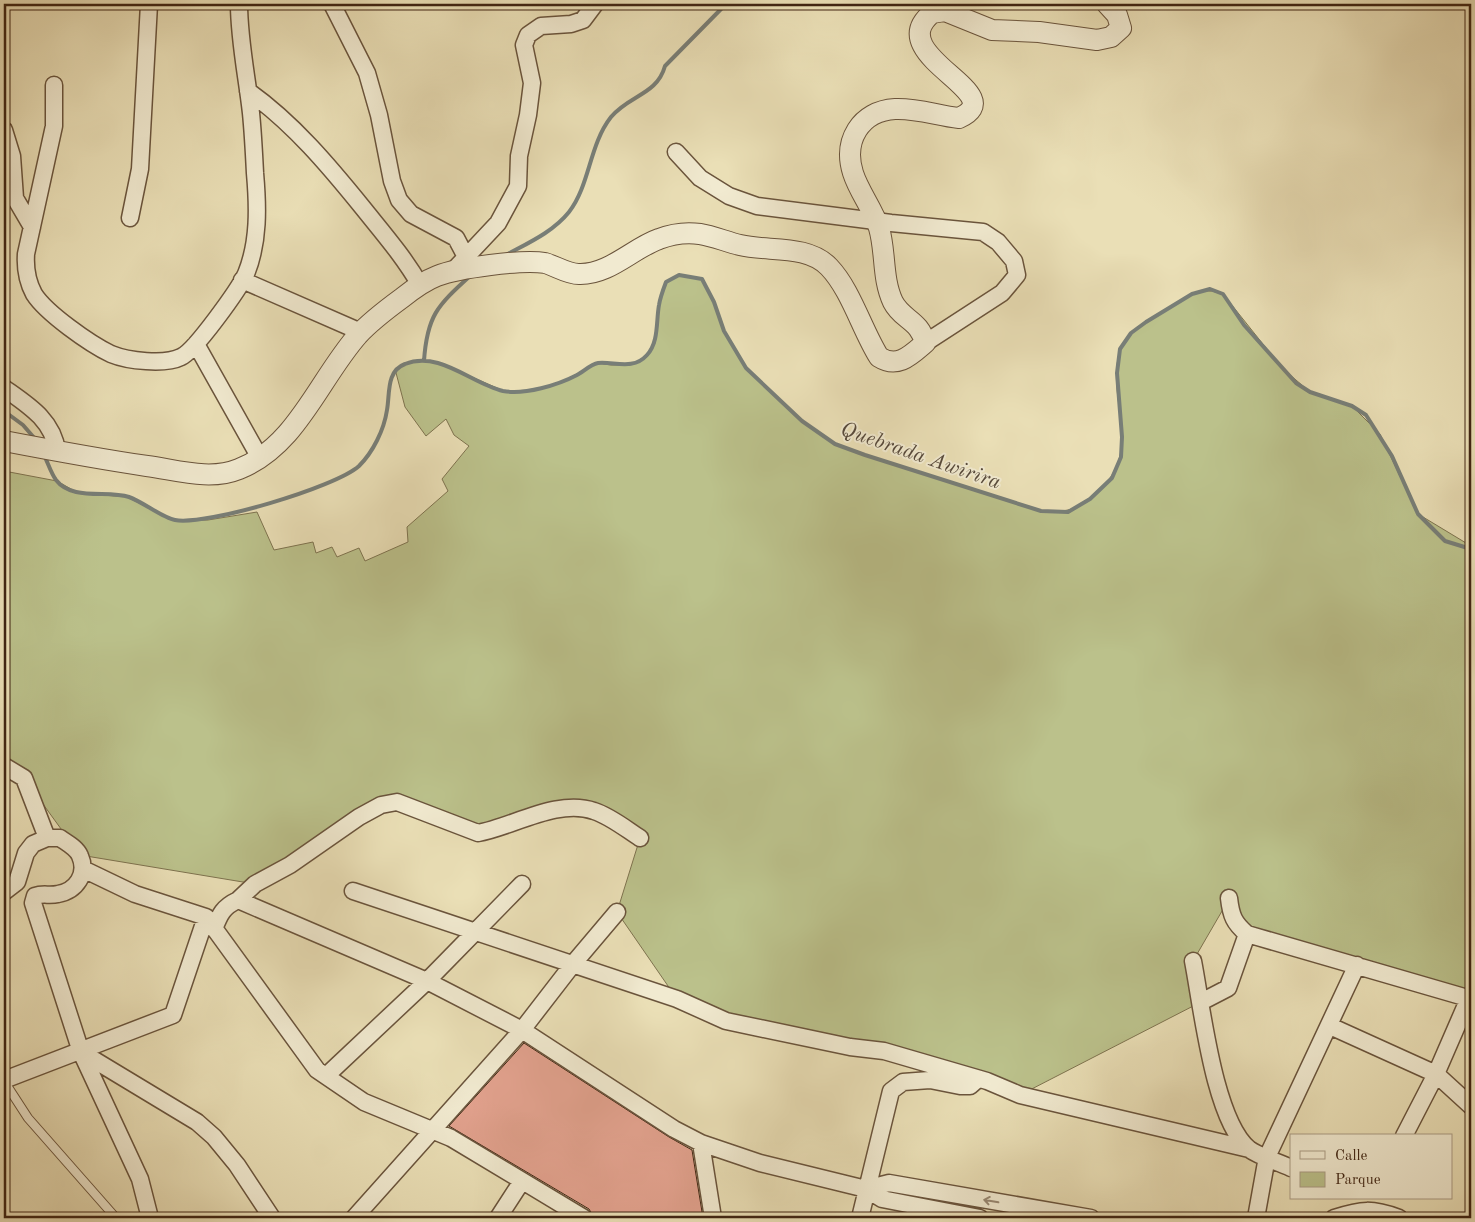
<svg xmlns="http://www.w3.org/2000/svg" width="1475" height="1222" font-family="'Old Standard TT',serif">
<rect width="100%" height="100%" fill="#eadfb6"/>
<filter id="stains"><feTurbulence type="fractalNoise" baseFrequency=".004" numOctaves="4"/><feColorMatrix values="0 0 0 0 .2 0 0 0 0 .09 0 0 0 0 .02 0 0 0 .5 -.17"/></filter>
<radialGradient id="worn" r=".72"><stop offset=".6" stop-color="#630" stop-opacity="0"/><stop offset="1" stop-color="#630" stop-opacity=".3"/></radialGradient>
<path fill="#bbc18b" stroke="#7e734f" d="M679 275 702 279 714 302 724 331 746 368 802 421 835 444 865 455 1041 511C1068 512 1079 511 1099 491 1145 446 1105 401 1120 350 1127 329 1153 317 1171 307 1190 295 1201 286 1223 294L1282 368 1310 392 1352 406 1380 434 1418 514 1471 546V999L1247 934 1229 899 1193 961 1201 1002 1020 1095 987 1081 726 1021 677 999 617 912 640 838 593 810 491 831 397 802 255 884 80 855 24 778 4 766V471L57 481 78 493 127 497 175 521 208 520 257 512 274 550 313 542 316 553 332 547 337 557 359 548 365 561 408 542 407 527 448 491 442 479 469 446 454 435 446 419 426 436 405 407 395 369 405 363 424 361 442 364 504 391 534 390 558 384 597 363 611 365H630L647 357 655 343 659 303 666 282Z"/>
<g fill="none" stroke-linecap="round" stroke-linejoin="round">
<path stroke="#787e77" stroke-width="4" d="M506 255C528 243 553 232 569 212 590 185 589 145 611 117 629 95 657 95 665 66L726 4
M424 361C427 316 437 306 470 276
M4 411 23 425 36 440
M44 455C48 463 51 473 56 480 72 501 107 490 129 497 143 502 163 518 175 520 206 526 336 487 359 466 373 452 384 430 387 410 390 394 386 371 405 364 439 350 472 384 503 391 525 395 558 385 577 375 583 372 591 364 598 363 613 361 633 371 647 355 659 342 656 321 659 305 660 298 663 290 666 282L679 275 702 279 714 302 724 331 746 368 802 421 835 444 865 455 1041 511 1068 512 1090 499 1112 478 1121 457 1122 437 1117 373 1120 349 1131 333 1146 322 1192 294 1210 289 1223 294 1244 325 1296 383 1310 392 1352 406 1366 415 1392 456 1418 514 1445 541 1471 549"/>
</g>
<path fill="#e1a18d" stroke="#402513" d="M524 1043 669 1137 692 1150 703 1218H594L589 1209 449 1126Z"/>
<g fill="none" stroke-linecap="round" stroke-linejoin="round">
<defs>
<path id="service" d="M4 1081 28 1118 116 1218"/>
<path id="minor" d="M332 4 367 73 379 115 392 181 399 200 411 214 456 238 466 257
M54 85V126L26 254C25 269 27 281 34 294 46 313 90 344 111 354 128 361 165 365 181 357 195 351 239 289 246 274 259 242 258 207 255 173 254 153 253 133 251 113 247 77 239 40 239 4
M248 91C293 123 329 166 363 208 383 233 404 257 420 285
M4 130 12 156 15 198 32 227
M676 152 700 178 729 196 757 206 891 223 983 232 998 242 1014 261 1017 275 1002 293 925 343
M130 218 140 169 149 4
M452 272 498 223 518 186 519 156 528 115 532 83 524 45 528 35 541 26 571 24 583 20 595 4
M242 280 361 332
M196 344 260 458
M4 388C28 405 53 420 57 451
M4 766 24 778 47 838
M83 869 135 894 206 917 317 1070 364 1102 451 1138 584 1218
M353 891 677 999 726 1021 850 1047 884 1051 987 1081 1020 1095 1249 1149
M4 892 17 882 26 853 33 844 47 838H60C67 843 77 848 80 856 88 874 76 891 58 894 49 896 43 893 35 896L33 903 81 1052 140 1179 150 1218
M1229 898C1231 916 1234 923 1247 934L1471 999
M238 900 255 884 290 865 359 817 381 805 397 802 478 833C512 827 558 798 594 811 610 816 626 829 640 838
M214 929C220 914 223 907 238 900L427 981 522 1030 674 1129 701 1143 760 1163 866 1189 882 1199 980 1218
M1193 961C1202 1007 1214 1120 1249 1149 1260 1157 1279 1162 1291 1168
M1201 1002 1228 988 1247 934
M1330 1026 1436 1074 1471 1106
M81 1052 197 1122 214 1137 237 1165 272 1218
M326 1076 427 981 522 884
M4 1080 173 1015 206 917
M1404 1136 1436 1074 1469 998
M701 1143 713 1218
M866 1189 889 1183 1091 1218
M354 1218 522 1030 573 964 617 912
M498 1218 522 1181
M860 1218 891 1091 903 1082 930 1080 960 1086H970L978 1079
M1256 1218 1267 1157 1357 965
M1334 1218C1362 1209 1372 1208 1399 1218"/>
<path id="tertiary" d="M4 441C51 450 99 459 147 466 177 470 210 481 239 469 297 446 319 379 358 335 371 321 387 309 402 298 412 290 424 281 437 276 457 268 523 259 545 263 556 266 567 274 579 274 609 275 633 248 659 239 672 234 686 232 700 234 713 236 727 242 740 245 768 252 807 244 829 267 851 290 862 330 879 357 898 369 911 355 925 343 920 320 902 320 893 302 882 279 886 252 879 228 873 209 859 192 853 173 843 141 860 111 895 109 918 108 938 116 959 118 1015 93 880 56 932 13L945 11 992 30 1039 32 1097 40 1111 37 1121 28 1117 15 1107 4"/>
</defs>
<use href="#service" stroke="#6a543c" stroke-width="10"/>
<use href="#minor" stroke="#6a543c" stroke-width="19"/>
<use href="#tertiary" stroke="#6a543c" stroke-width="22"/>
<use href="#service" stroke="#f1ead0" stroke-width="8"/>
<use href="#minor" stroke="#f1ead0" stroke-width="16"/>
<use href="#tertiary" stroke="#f1ead0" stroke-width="20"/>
</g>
<defs><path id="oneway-shaft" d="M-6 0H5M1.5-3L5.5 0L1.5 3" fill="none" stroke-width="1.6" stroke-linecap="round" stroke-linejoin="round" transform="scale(1.25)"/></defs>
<use stroke="#988872" href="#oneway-shaft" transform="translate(991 1201) rotate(-170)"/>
<g text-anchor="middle" stroke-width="4" stroke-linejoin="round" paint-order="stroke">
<g font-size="21" font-style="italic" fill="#574a3c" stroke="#f1ead0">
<text transform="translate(921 455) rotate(19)" y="7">Quebrada Awirira</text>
</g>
</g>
<rect width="1475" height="1222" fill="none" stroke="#eadfb6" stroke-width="20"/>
<rect x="5" y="5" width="1465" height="1212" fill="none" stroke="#402513" stroke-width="2.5"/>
<rect x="10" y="10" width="1455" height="1202" fill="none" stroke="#402513"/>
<rect x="1290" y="1134" width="162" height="65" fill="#f1ead0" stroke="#aa9b84"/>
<rect x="1300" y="1151" width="25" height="8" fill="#f1ead0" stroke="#aa9b84"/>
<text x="1335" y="1160" font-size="15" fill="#402513">Calle</text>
<rect x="1300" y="1172" width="25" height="15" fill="#bbc18b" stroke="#aa9b84"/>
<text x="1335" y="1184" font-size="15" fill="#402513">Parque</text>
<rect width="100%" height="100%" filter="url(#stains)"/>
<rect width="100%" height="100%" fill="url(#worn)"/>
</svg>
